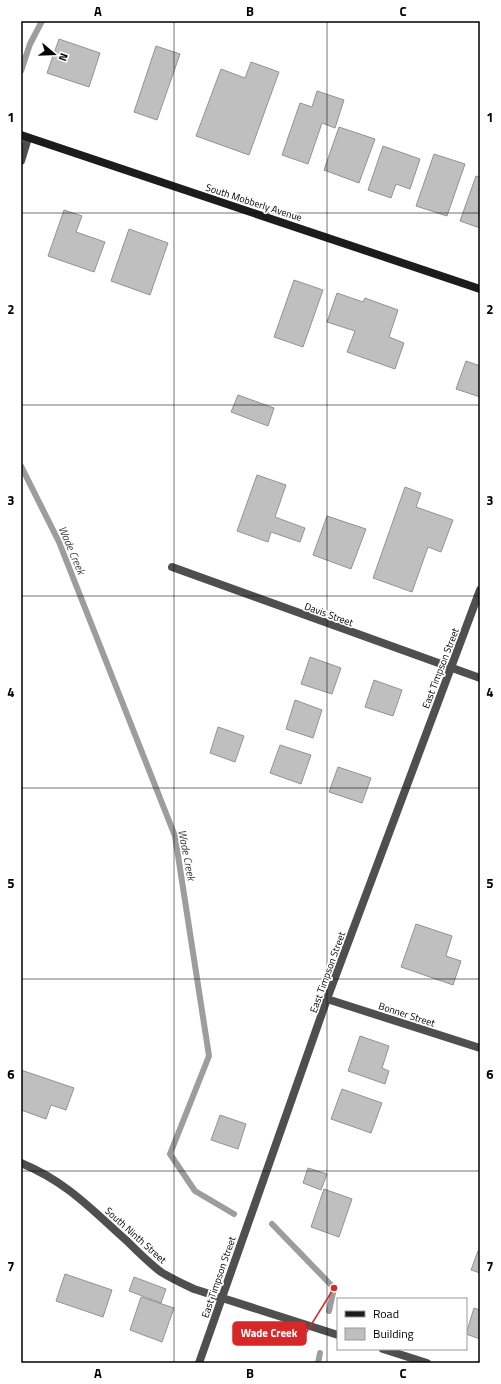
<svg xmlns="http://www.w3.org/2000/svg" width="501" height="1384" font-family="'Titillium Web',sans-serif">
<rect width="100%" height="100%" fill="#fff"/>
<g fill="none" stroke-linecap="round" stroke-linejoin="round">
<path stroke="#9d9d9d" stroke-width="6" d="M21 71 30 44 42 21
M21 466 59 542 175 836 209 1056 170 1154 195 1191 234 1214
M272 1224 334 1288 329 1311
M318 1363 320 1353"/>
</g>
<path fill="#bfbfbf" stroke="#939393" d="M59 39 100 53 89 87 47 73Z
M156 46 180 54 157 120 134 112Z
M251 62 279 72 249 155 196 136 221 69 245 78Z
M317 91 344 100 335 128 322 123 308 164 282 155 300 103 312 107Z
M339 127 375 139 359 183 324 170Z
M383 146 420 159 410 189 396 184 391 198 368 190Z
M434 154 465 164 447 216 416 206Z
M476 176 480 177V228L460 221Z
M64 210 82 216 76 232 105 242 94 272 48 256Z
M129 229 168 243 150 295 111 281Z
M294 280 323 290 303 347 274 337Z
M337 293 363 302 365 298 398 310 389 337 404 343 395 369 347 352 355 331 327 322Z
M466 361 480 366V397L456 389Z
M238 395 274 408 268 426 231 412Z
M257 475 286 485 275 517 305 528 300 542 271 532 268 542 237 531Z
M405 487 421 493 416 507 453 520 441 552 428 547 412 592 373 578Z
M327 516 366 529 351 569 313 555Z
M310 657 341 668 332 694 301 684Z
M374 680 402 690 393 716 365 707Z
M295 700 322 710 313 738 286 729Z
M218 727 244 736 235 762 210 753Z
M280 745 311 755 301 784 270 773Z
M338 767 371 778 362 803 329 792Z
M416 924 452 936 446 956 461 961 453 985 401 967Z
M360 1036 389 1046 382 1068 389 1071 385 1084 348 1071Z
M21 1070 74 1088 66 1110 51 1105 46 1119 21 1110Z
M342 1089 382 1103 371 1133 331 1119Z
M220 1115 246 1124 238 1149 211 1140Z
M308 1168 327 1174 321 1190 303 1183Z
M324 1189 352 1199 339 1237 311 1227Z
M478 1251H480V1273L471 1270Z
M65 1274 112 1290 103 1317 56 1301Z
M134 1277 166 1289 161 1303 129 1291Z
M141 1297 174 1308 162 1342 130 1330Z
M474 1308 480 1310V1339L466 1334Z"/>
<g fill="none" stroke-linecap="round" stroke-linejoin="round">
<path stroke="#4f4f4f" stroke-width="8" d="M21 161 28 138
M172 567 480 678
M327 999 480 1048
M21 1163C67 1182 91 1209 127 1241 138 1252 149 1263 161 1272 172 1279 183 1284 194 1289L338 1335
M383 1349 427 1363
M199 1363 327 999 480 590"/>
<path stroke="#1c1c1c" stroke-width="8" d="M21 135 480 289"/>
</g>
<path fill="none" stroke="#000" stroke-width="1" stroke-opacity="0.55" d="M174 21V1363M327 21V1363M21 213H480M21 405H480M21 596H480M21 788H480M21 979H480M21 1171H480"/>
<g text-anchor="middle" stroke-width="3.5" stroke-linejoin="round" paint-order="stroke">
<g font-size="10" fill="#000" stroke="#fff">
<text transform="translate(254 202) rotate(18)" y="4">South Mobberly Avenue</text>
<text transform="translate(329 614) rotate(20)" y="4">Davis Street</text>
<text transform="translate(440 668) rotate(-69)" y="4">East Timpson Street</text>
<text transform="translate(327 972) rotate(-70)" y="4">East Timpson Street</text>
<text transform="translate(407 1014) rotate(18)" y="4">Bonner Street</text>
<text transform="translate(136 1235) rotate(42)" y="4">South Ninth Street</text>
<text transform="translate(218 1277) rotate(-71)" y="4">East Timpson Street</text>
</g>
<g font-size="11" font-style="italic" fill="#3e3e3e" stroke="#fff">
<text transform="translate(72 550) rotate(67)" y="4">Wade Creek</text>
<text transform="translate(187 855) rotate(79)" y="4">Wade Creek</text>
</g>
</g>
<path fill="none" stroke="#d62828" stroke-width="1.5" d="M334 1288L306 1333"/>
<circle fill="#d62828" stroke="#fff" stroke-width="1.5" cx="334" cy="1288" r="4"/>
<rect fill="#d62828" stroke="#d62828" stroke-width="1.5" x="233" y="1322" width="73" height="23" rx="4"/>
<g font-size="11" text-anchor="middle" font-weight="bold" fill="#fff">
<text x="269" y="1337">Wade Creek</text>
</g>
<rect width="501" height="1384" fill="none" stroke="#ffffff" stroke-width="44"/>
<rect x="337" y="1298" width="130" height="52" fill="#ffffff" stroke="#999999"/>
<rect x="345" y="1311" width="20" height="6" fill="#1c1c1c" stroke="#999999"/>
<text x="373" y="1318" font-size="12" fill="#000000">Road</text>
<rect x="345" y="1328" width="20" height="12" fill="#bfbfbf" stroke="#999999"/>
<text x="373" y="1338" font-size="12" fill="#000000">Building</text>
<g transform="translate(54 54) rotate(109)" stroke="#ffffff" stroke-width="3" paint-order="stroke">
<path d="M0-3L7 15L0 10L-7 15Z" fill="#000000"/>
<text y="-6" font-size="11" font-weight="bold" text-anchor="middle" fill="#000000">N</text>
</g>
<rect x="22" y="22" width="457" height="1340" fill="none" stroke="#000" stroke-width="1.5"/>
<g font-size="13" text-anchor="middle" font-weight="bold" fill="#000">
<text x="98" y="16">A</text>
<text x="250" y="16">B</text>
<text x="403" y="16">C</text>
<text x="11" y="122">1</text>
<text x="490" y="122">1</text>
<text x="11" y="314">2</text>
<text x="490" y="314">2</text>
<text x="11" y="505">3</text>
<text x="490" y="505">3</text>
<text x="11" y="697">4</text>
<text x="490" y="697">4</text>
<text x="11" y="888">5</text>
<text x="490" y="888">5</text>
<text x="11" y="1079">6</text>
<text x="490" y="1079">6</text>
<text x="11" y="1271">7</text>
<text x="490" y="1271">7</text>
<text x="98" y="1378">A</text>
<text x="250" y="1378">B</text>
<text x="403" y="1378">C</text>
</g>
</svg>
